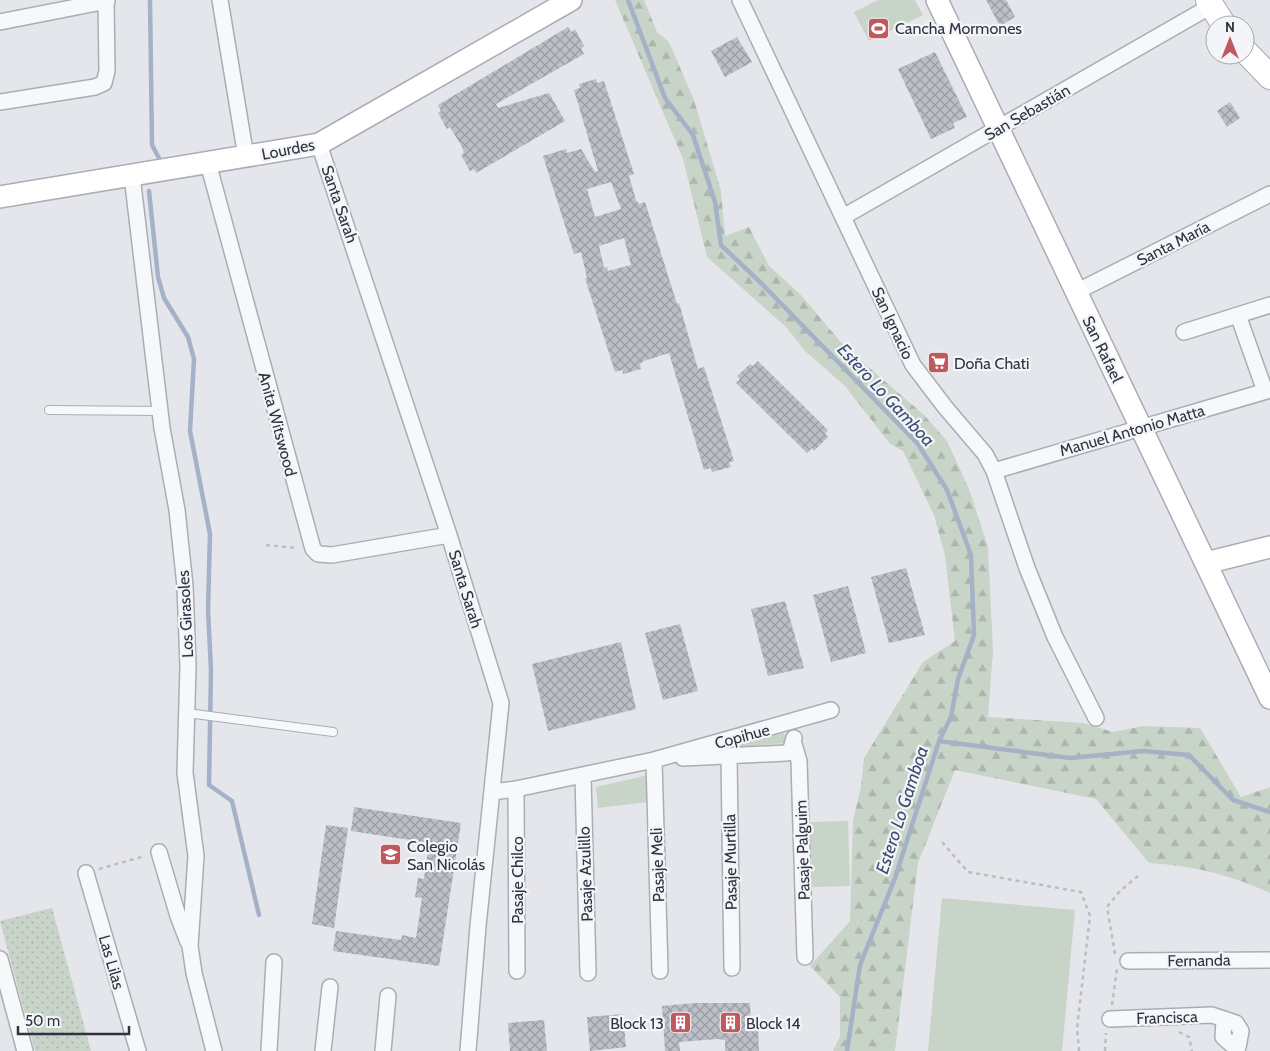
<svg xmlns="http://www.w3.org/2000/svg" width="1270" height="1051" font-family="Cabin,sans-serif">
<defs>
<pattern id="forest-firs" width="22" height="20" patternUnits="userSpaceOnUse" patternTransform="scale(1.25)"><rect width="22" height="20" fill="#c8d4c7"/><path d="M5 1l3.5 6h-7zM16 11l3.5 6h-7z" fill="#acb6ac"/></pattern>
<pattern id="park-dots" width="8" height="8" patternUnits="userSpaceOnUse" patternTransform="scale(1.25)"><rect width="8" height="8" fill="#c8d4c7"/><path d="M2 2h.1M6 6h.1" fill="none" stroke="#acb6ac" stroke-width="1.8" stroke-linecap="round"/></pattern>
<pattern id="building-cross-hatch" width="8" height="8" patternUnits="userSpaceOnUse" patternTransform="scale(1.25)"><rect width="8" height="8" fill="#bcbfc7"/><path d="M0 0l8 8M0 8l8-8" fill="none" stroke="#999ca3"/></pattern>
</defs>
<rect width="100%" height="100%" fill="#e5e6eb"/>
<path fill="#c8d4c7" d="M878 0H915L923 15 869 41 854 12Z
M783 733 787 737 785 743 740 747V745Z
M648 775V802L598 808 596 787Z
M848 821 850 886 812 887 810 822Z
M942 898 1075 910 1062 1051H928Z"/>
<path fill="url(#forest-firs)" d="M615 0H644L657 32 669 42 694 100 721 191 725 236 749 227 769 266 800 294 845 347 923 414 947 441 969 489 988 547 993 650 988 717 1083 723 1113 732 1143 726 1200 728 1241 797 1270 787V893C1232 875 1191 865 1149 863L1096 799 955 770 918 863 895 1051H833L840 1036V997L810 966 850 921 853 820 861 787 864 758 923 662 955 641 945 556 934 515 903 451 890 444 845 386 805 351 786 327 707 257 683 159Z"/>
<path fill="url(#park-dots)" d="M52 908 91 1051H35L0 921Z"/>
<g fill="none" stroke-linecap="round" stroke-linejoin="round">
<path stroke="#a4b1c6" stroke-width="4.5" d="M150 0 152 145 160 160
M628 0 665 98 693 135 715 202 721 245 761 283 918 444 947 490 971 555 974 635 958 679 951 717 939 741 895 878 860 965 847 1051
M149 191 158 277 164 298 188 337 194 359 190 431 210 534 208 610 211 670 209 785 232 801 259 915
M939 741 1070 758 1143 751 1189 755 1233 800 1270 812"/>
</g>
<path fill="url(#building-cross-hatch)" fill-rule="evenodd" d="M986 0H1006L1015 17 1000 26Z
M568 27 571 32 575 29 584 46 581 48 584 54 496 104 498 108 549 93 565 121 476 173 474 169 470 171 461 155 464 153 462 147 450 127 447 129 438 113 441 111 438 105Z
M737 37 752 62 725 77 711 51Z
M935 52 967 117 953 123 955 128 931 139 898 69Z
M596 79 597 83 604 81 634 174 629 176 636 200 639 204 645 202 677 304 679 303 698 369 704 367 734 461 729 462 731 467 712 472 711 468 704 470 669 353 644 361 640 364 641 369 623 374 622 370 615 372 585 278H587L581 252 574 254 543 156 566 149 567 153 581 149 595 172 598 171 574 90 580 88 579 84ZM611 182 621 209 595 217 587 189ZM624 238 631 265 608 271 607 267 604 268 599 246Z
M1230 102 1240 118 1227 127 1217 111Z
M758 361 828 430 825 434 828 437 814 451 812 448 807 453 736 383 740 379 737 376 750 364 753 366Z
M906 568 925 635 889 643 871 577Z
M848 586 866 653 831 662 813 595Z
M785 601 804 668 768 676 751 609Z
M680 624 698 691 663 700 645 633Z
M621 642 636 709 548 731 532 664Z
M354 807 461 823 439 966 333 951 336 931 401 940 402 935 416 938 422 898 415 897 418 878 424 879 429 843 351 831Z
M326 825 348 828 334 928 312 924Z
M696 1003H750L751 1026H758L759 1051H725V1040L718 1039 679 1042 680 1051H665L662 1006Z
M623 1014 626 1047 590 1051 587 1017Z
M544 1020 547 1051H510L508 1023Z"/>
<g fill="none" stroke-linecap="round" stroke-linejoin="round">
<defs>
<path id="lane" d="M49 410 160 411
M187 713 333 732"/>
<path id="street" d="M220 0 246 157
M740 0 913 365 945 407 985 454 994 471 1027 568 1055 637 1096 718
M0 22 107 1
M0 102 95 87 104 83 107 71 106 0
M319 144 449 535 501 703 478 926 468 1051
M208 163 313 549 318 554 332 555 449 535
M132 176 162 428 177 510 185 586 188 666 185 773 196 856 190 946 194 973 214 1051
M843 217 1211 6
M1076 292 1270 194
M1238 315 1265 391
M1184 332 1270 305
M994 471 1270 390
M794 744 799 761 805 957
M729 756 732 968
M683 758 786 753 790 752 794 738
M654 760 660 971
M583 776 588 973
M516 789 517 971
M492 792 516 789 654 760 831 710
M159 852 178 916 188 942
M86 873 138 1051
M0 959 25 1051
M1128 961 1270 960
M1110 1019 1212 1015 1236 1023 1241 1031 1238 1047 1231 1044 1223 1037 1224 1019
M269 1051 274 962
M323 1051 330 987
M383 1051 388 996"/>
<path id="secondary" d="M937 0 1270 698
M0 197 319 144 571 0
M1206 563 1270 547"/>
<path id="primary" d="M1208 0 1224 25
M1245 51 1270 77"/>
</defs>
<use href="#lane" stroke="#aaadb5" stroke-width="10"/>
<use href="#street" stroke="#aaadb5" stroke-width="18"/>
<use href="#secondary" stroke="#aaadb5" stroke-width="24"/>
<use href="#primary" stroke="#a5aab5" stroke-width="26"/>
<path stroke="#bbbdc2" stroke-width="2.5" stroke-dasharray="4 4" stroke-linecap="butt" d="M266 545 297 548
M942 842 968 872 1081 892 1090 916 1077 1028 1079 1051
M99 869 145 856
M1115 954 1107 907 1120 891 1138 876
M1112 1005 1117 969
M1179 1032 1189 1037 1192 1051
M1105 1051 1106 1033"/>
<use href="#lane" stroke="#f7f8f9" stroke-width="8"/>
<use href="#street" stroke="#f7f8f9" stroke-width="15"/>
<use href="#secondary" stroke="#fff" stroke-width="21"/>
<use href="#primary" stroke="#fff" stroke-width="24"/>
</g>
<defs>
<symbol id="stadium-square" viewBox="-11 -11 22 22"><rect x="-9" y="-9" width="18" height="18" rx="4" fill="#c0595d" stroke="#f4f5f8"/><path d="M0-5a6.5 5 0 1 0 0 10a6.5 5 0 1 0 0-10ZM-3.5-1.8h7v3.6h-7Z" fill="#fff"/></symbol>
<symbol id="supermarket-square" viewBox="-11 -11 22 22"><rect x="-9" y="-9" width="18" height="18" rx="4" fill="#c0595d" stroke="#f4f5f8"/><path d="M-6-5.5h2.5l.6 2H6L4.5 2H-2.5L-4.4-4H-6ZM-1.5 3.2a1.3 1.3 0 1 0 .1 0ZM3 3.2a1.3 1.3 0 1 0 .1 0Z" fill="#fff"/></symbol>
<symbol id="school-square" viewBox="-11 -11 22 22"><rect x="-9" y="-9" width="18" height="18" rx="4" fill="#c0595d" stroke="#f4f5f8"/><path d="M0-5L7-2L0 1L-7-2ZM-4 1L0 2.5L4 1V4Q0 6-4 4Z" fill="#fff"/></symbol>
<symbol id="building-square" viewBox="-11 -11 22 22"><rect x="-9" y="-9" width="18" height="18" rx="4" fill="#c0595d" stroke="#f4f5f8"/><path d="M-4-6H4V6H1V3H-1V6H-4ZM-2.5-4.3h1.7v1.8h-1.7ZM.8-4.3h1.7v1.8H.8ZM-2.5-1h1.7V.8h-1.7ZM.8-1h1.7V.8H.8Z" fill="#fff"/></symbol>
</defs>
<g fill-rule="evenodd">
<use href="#stadium-square" x="866" y="16" width="25" height="25"/>
<use href="#supermarket-square" x="926" y="350" width="25" height="25"/>
<use href="#school-square" x="378" y="842" width="25" height="25"/>
<use href="#building-square" x="668" y="1010" width="25" height="25"/>
<use href="#building-square" x="718" y="1010" width="25" height="25"/>
</g>
<g text-anchor="middle" stroke-width="4.5" stroke-linejoin="round" paint-order="stroke">
<g font-size="16" fill="#2e3341" stroke="#f4f5f8" text-anchor="start">
<text x="895" y="34">Cancha Mormones</text>
<text x="954" y="369">Doña Chati</text>
<text x="407" y="852">Colegio<tspan x="407" dy="18">San Nicolás</tspan></text>
<text x="664" y="1029" text-anchor="end">Block 13</text>
<text x="746" y="1029">Block 14</text>
</g>
<g font-size="16" fill="#2e3341" stroke="#f4f5f8">
<text transform="translate(1027 112) rotate(-30)" y="6">San Sebastián</text>
<text transform="translate(288 149) rotate(-11)" y="6">Lourdes</text>
<text transform="translate(340 204) rotate(71)" y="6">Santa Sarah</text>
<text transform="translate(1173 243) rotate(-27)" y="6">Santa María</text>
<text transform="translate(893 323) rotate(65)" y="6">San Ignacio</text>
<text transform="translate(1103 349) rotate(64)" y="6">San Rafael</text>
<text transform="translate(278 424) rotate(75)" y="6">Anita Witswood</text>
<text transform="translate(1132 430) rotate(-16)" y="6">Manuel Antonio Matta</text>
<text transform="translate(466 589) rotate(73)" y="6">Santa Sarah</text>
<text transform="translate(185 614) rotate(-93)" y="6">Los Girasoles</text>
<text transform="translate(742 736) rotate(-15)" y="6">Copihue</text>
<text transform="translate(802 850) rotate(-92)" y="6">Pasaje Palguim</text>
<text transform="translate(730 862) rotate(-91)" y="6">Pasaje Murtilla</text>
<text transform="translate(657 865) rotate(-92)" y="6">Pasaje Meli</text>
<text transform="translate(585 874) rotate(-92)" y="6">Pasaje Azulillo</text>
<text transform="translate(517 880) rotate(-90)" y="6">Pasaje Chilco</text>
<text transform="translate(1199 960) rotate(-1)" y="6">Fernanda</text>
<text transform="translate(112 962) rotate(74)" y="6">Las Lilas</text>
<text transform="translate(1167 1017) rotate(-2)" y="6">Francisca</text>
</g>
<g font-size="18" font-style="italic" fill="#3c4e71" stroke="#f4f5f8">
<text transform="translate(886 395) rotate(47)" y="6">Estero Lo Gamboa</text>
<text transform="translate(902 810) rotate(-72)" y="6">Estero Lo Gamboa</text>
</g>
</g>
<g transform="translate(1230 40)"><circle r="24" fill="#f4f5f8" stroke="#a5a7af"/>
<path d="M0-4L9 19L0 12L-9 19Z" fill="#c0595d"/>
<text y="-8" font-size="14" font-weight="bold" text-anchor="middle" fill="#2e3341">N</text>
</g>
<path d="M18 1026v8h111v-8" fill="none" stroke="#2e3341" stroke-width="2.5"/>
<text x="25" y="1026" font-size="15" fill="#2e3341" stroke="#f4f5f8" stroke-width="4" paint-order="stroke">50 m</text>
</svg>
